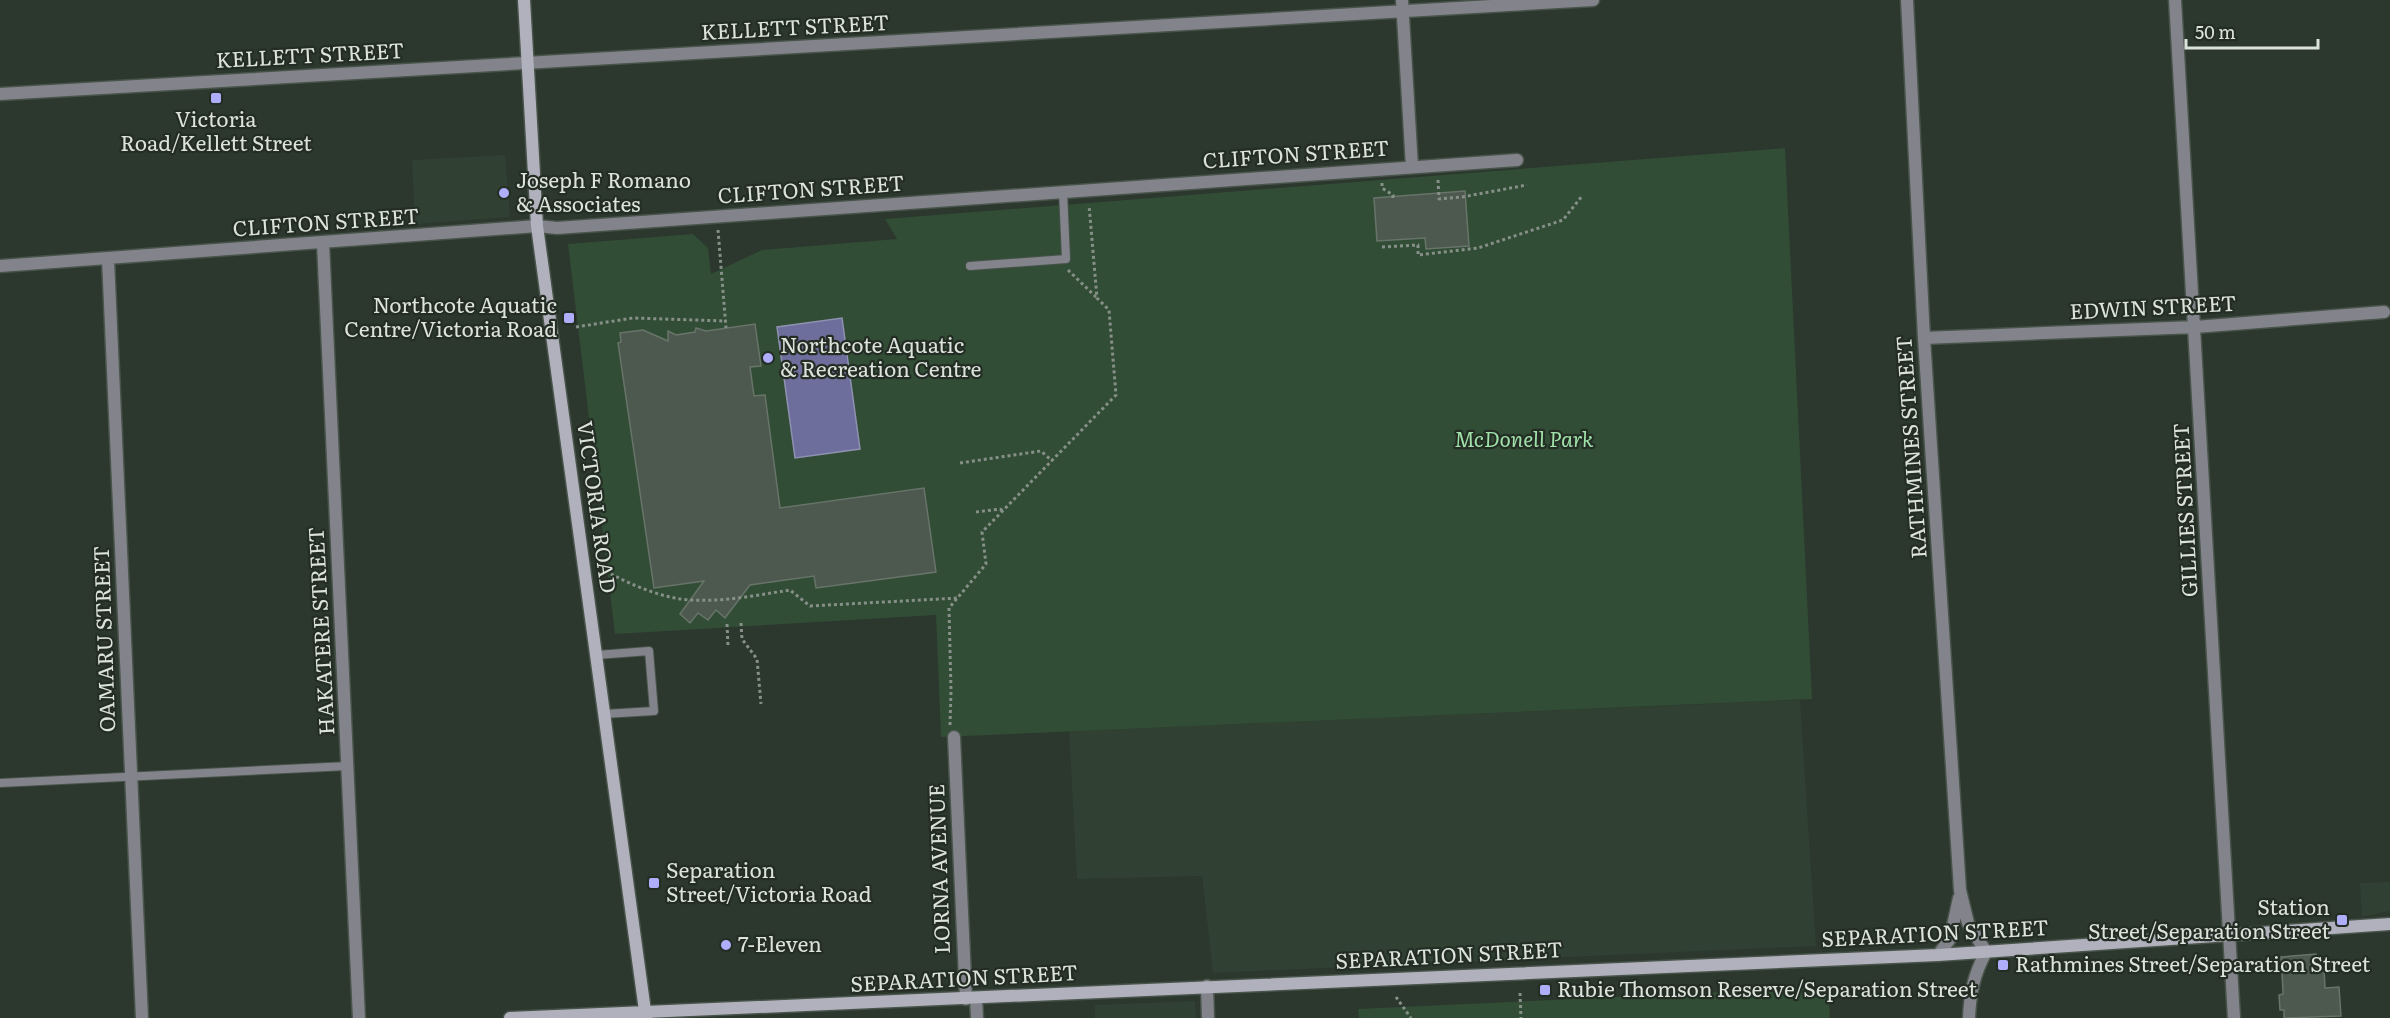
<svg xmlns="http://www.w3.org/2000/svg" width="2390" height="1018" font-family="Literata,serif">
<rect width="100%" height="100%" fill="#2c372e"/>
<path fill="#304032" d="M505 155 510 217 415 224 412 160Z
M1800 700 1816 946 1213 973 1202 876 1077 879 1069 731Z
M2390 882V911L2362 917 2360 883Z
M1195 1001 1196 1018H1095V1005Z"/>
<path fill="#314d36" d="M1785 148 1812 699 941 737 936 615 615 634 568 244 693 234 708 248 711 274 762 250 897 239 885 219Z
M1828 987 1830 1018H1359L1358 1009Z"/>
<path fill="#6e6e9d" stroke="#8f91b0" stroke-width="1.5" d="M842 318 860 449 795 458 777 327Z"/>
<path fill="#4d594e" stroke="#687469" stroke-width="1.5" d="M1465 191 1469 246 1426 249 1425 238 1377 241 1374 198Z
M755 324 761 366 750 367 754 396 765 395 780 508 924 488 936 572 816 588 814 576 750 585 725 618 716 610 708 620 698 613 690 623 680 614 704 581 654 588 618 343 621 342 620 333 643 330 668 341V331L676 335 695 332 696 328 706 331Z
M2316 954 2317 969H2324L2325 988 2339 987 2341 1016 2284 1018V1010H2280L2279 995 2283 994V991L2281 957Z"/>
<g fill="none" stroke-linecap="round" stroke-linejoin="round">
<defs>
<path id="lane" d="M970 266 1066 259 1063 191
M597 655 649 651 654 711 604 714
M0 783 348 766"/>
<path id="street" d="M1402 0 1412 167
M1907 0 1924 338 1960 890 1968 923 1986 952C1974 974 1970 993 1969 1018
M2175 0 2234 1018
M0 94 1593 0
M323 243 359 1018
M108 259 142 1018
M0 266 537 226 557 228 1517 160
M1924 338 2195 327 2384 312
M954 737 966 999
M1938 955 1950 939 1959 898
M1207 986 1208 1018
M976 998 977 1018"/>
<path id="secondary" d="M524 0 537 226 646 1018
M510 1018 1938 955 2390 924"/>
</defs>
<use href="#lane" stroke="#48534a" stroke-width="10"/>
<use href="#street" stroke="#48534a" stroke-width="15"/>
<use href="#secondary" stroke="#48534a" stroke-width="15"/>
<path stroke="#879088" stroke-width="3" stroke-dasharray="3 3" stroke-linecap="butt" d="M1438 180 1439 199 1462 197 1527 185
M1382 183V188L1393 195V199
M718 230 726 328
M1382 247 1418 245V255L1478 248 1563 220 1582 196
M1068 270 1096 297
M576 327 633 318 726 321
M960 463 1041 451 1052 461
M976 512 1000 509 1003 511
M611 574C634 586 665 599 691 600 724 602 758 595 790 590L810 606 958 598
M741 623 742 639 757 659 761 704
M727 624 728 646
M950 725 951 691 949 608 986 564 982 532 1116 395 1109 310 1097 298 1089 205
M1520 993 1521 1018
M1396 997 1411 1018"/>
<use href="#lane" stroke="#83848b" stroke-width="8"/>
<use href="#street" stroke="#83848b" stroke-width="12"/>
<use href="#secondary" stroke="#b0b1bc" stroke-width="12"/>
</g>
<g fill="#aeaefb" stroke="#232d24" stroke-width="2">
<rect x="210" y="92" width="12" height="12" rx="3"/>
<circle cx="504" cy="193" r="6"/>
<rect x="563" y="312" width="12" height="12" rx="3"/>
<circle cx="768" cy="358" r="6"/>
<rect x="648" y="877" width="12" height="12" rx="3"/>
<rect x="2336" y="914" width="12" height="12" rx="3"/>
<circle cx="726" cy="945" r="6"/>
<rect x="1997" y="959" width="12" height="12" rx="3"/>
<rect x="1539" y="984" width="12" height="12" rx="3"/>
</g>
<g text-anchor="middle" stroke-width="4.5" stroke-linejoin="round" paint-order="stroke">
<g font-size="21" fill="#dce3dd" stroke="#232d24">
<text transform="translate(795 28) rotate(-3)" y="7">KELLETT STREET</text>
<text transform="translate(310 56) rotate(-3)" y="7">KELLETT STREET</text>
<text transform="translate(1296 155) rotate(-4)" y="7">CLIFTON STREET</text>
<text transform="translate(811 190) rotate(-4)" y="7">CLIFTON STREET</text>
<text transform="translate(326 223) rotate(-4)" y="7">CLIFTON STREET</text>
<text transform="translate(2153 308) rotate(-3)" y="7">EDWIN STREET</text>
<text transform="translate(1912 447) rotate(-94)" y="7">RATHMINES STREET</text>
<text transform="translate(596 507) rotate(82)" y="7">VICTORIA ROAD</text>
<text transform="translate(2186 510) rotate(-93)" y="7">GILLIES STREET</text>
<text transform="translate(322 631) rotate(-93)" y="7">HAKATERE STREET</text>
<text transform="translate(105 639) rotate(-92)" y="7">OAMARU STREET</text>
<text transform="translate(940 869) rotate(-92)" y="7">LORNA AVENUE</text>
<text transform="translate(1935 934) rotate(-3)" y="7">SEPARATION STREET</text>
<text transform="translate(1449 956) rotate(-3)" y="7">SEPARATION STREET</text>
<text transform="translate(964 979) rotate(-3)" y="7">SEPARATION STREET</text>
</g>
<g font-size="21" fill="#dce3dd" stroke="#232d24" text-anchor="start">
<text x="216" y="127" text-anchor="middle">Victoria<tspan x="216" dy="24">Road/Kellett Street</tspan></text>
<text x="516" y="188">Joseph F Romano<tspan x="516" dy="24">&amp; Associates</tspan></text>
<text x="557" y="313" text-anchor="end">Northcote Aquatic<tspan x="557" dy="24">Centre/Victoria Road</tspan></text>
<text x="780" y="353">Northcote Aquatic<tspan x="780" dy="24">&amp; Recreation Centre</tspan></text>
<text x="666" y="878">Separation<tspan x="666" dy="24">Street/Victoria Road</tspan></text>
<text x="2330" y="915" text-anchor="end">Station<tspan x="2330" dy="24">Street/Separation Street</tspan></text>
<text x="738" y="952">7-Eleven</text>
<text x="2015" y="972">Rathmines Street/Separation Street</text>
<text x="1557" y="997">Rubie Thomson Reserve/Separation Street</text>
</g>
<g font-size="21" font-style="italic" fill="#9fe1a9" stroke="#232d24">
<text x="1524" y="447">McDonell Park</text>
</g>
</g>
<path d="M2186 39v9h132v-9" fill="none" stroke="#dce3dd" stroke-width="3"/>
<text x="2195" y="39" font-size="18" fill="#dce3dd" stroke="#232d24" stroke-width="4.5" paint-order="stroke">50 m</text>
</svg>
